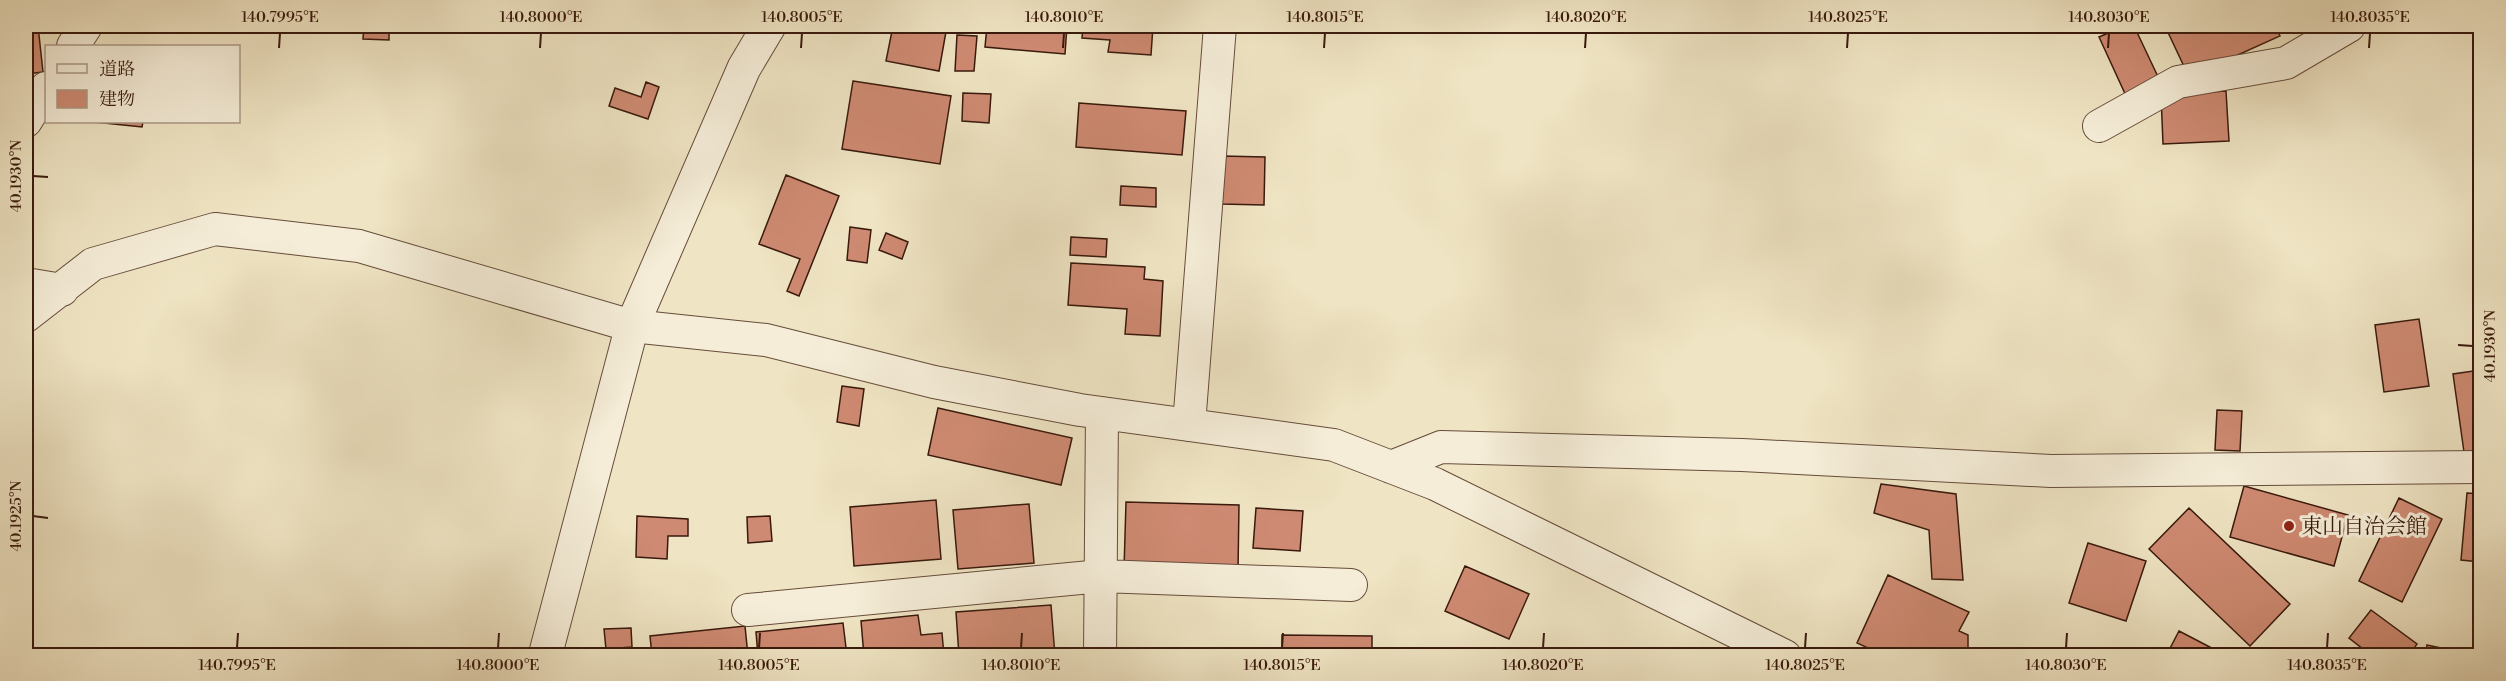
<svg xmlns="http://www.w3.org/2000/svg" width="2506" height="681" font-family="'Libre Bodoni','Noto Serif JP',serif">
<rect width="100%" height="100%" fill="#efe4c3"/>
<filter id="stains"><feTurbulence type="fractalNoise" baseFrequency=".00333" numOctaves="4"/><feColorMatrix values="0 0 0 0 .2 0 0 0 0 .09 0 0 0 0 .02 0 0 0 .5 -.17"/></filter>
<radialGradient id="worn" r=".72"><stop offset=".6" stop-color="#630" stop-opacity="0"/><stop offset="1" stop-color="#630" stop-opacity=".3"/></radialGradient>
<path fill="#ce8a72" stroke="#39190c" stroke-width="1.5" d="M26 26H38L43 72 26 74Z
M364 26H389V40L363 39Z
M893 26H947L939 71 886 61Z
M987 26H1067L1065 54 985 47Z
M1083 26H1153L1151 55 1108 52 1110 40 1082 38Z
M2125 26H2134L2161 83 2127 98 2099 37Z
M2165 26H2275L2280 36 2189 77Z
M957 35 977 36 974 71H955Z
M853 81 951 96 940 164 842 149Z
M646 82 659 87 648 119 609 106 615 88 641 97Z
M2226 91 2229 141 2163 144 2161 95Z
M963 93 991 94 989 123 962 121Z
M1079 103 1186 111 1182 155 1076 147Z
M94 122H143L142 127Z
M1222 156 1265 157 1264 205 1221 204Z
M786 175 839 196 799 296 787 291 800 259 759 244Z
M1121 186 1156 188V207L1120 205Z
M850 227 871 230 867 263 847 260Z
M886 233 908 242 902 259 879 250Z
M1071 237 1107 239 1106 257 1070 255Z
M1071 263 1145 267 1144 279 1163 281 1160 336 1125 334 1127 309 1068 305Z
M2419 319 2429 386 2384 392 2375 325Z
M2480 370V450L2464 452 2453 374Z
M842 386 864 389 859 426 837 422Z
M938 408 1072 438 1061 485 928 455Z
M2217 410 2242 411 2240 451 2215 450Z
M1881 484 1956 494 1963 580 1932 579 1929 530 1874 513Z
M2244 486 2348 515 2334 566 2230 537Z
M2467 493 2480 494V562L2461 560Z
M2399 498 2442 519 2402 602 2359 581Z
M936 500 941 559 854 566 850 507Z
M1126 502 1239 505 1238 571 1124 569Z
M1029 504 1034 563 958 569 953 510Z
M1256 508 1303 511 1300 551 1253 548Z
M2189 508 2290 604 2250 646 2149 549Z
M637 516 688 519V536H668L667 559 636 557Z
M770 516 772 541 748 543 747 517Z
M2088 543 2146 561 2126 621 2069 603Z
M1465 566 1529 594 1509 639 1445 611Z
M1888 575 1969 612 1959 631 1968 635V656H1885L1857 643Z
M1051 605 1055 656H959L956 612Z
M2371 610 2417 644 2409 656H2372L2349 638Z
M918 615 921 635 942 633 944 656H864L861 621Z
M843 623 847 656H758L756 632Z
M745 626 748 656H652L650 636Z
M631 628 632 647 606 649 604 629Z
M2179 631 2227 656H2166Z
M1282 635 1372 636V656H1282Z
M2427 645 2479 656H2425Z"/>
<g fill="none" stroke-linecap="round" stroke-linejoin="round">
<defs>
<path id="minor" d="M73 46 86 26
M26 121 46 88
M2099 126 2178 82 2286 63 2349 26
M26 284 62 290
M26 316 93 264 215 229 359 246 632 326 766 340 934 382 1080 410 1334 445 1435 484 1785 656
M1189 425 1220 26
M1391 467 1441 447 1742 455 2051 471 2480 467
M748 610 1101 576 1351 585
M1100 656 1102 413"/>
<path id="tertiary" d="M545 656 632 326 744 68 769 26"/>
</defs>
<use href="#minor" stroke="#664c3a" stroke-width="34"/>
<use href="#tertiary" stroke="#664c3a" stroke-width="35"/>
<use href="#minor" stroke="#f5edd8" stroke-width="32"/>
<use href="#tertiary" stroke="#f5edd8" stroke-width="33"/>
</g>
<path fill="none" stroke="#39190c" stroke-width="2" d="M279 48 280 33M540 48 541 33M801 48 802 33M1063 48 1064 33M1324 48 1325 33M1585 48 1586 33M1847 48 1848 33M2108 48 2109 33M2369 48 2370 33M33 176 48 177M2458 345 2473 346M33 516 48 518M237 648 238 633M498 648 499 633M759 648 760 633M1021 648 1022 633M1282 648 1283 633M1543 648 1544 633M1805 648 1806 633M2066 648 2067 633M2327 648 2328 633"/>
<circle fill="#8f2418" stroke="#f5edd8" stroke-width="2" cx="2289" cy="526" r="6"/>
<g text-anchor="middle" stroke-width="6" stroke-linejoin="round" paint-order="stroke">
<g font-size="21" fill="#39190c" stroke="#f5edd8" text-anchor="start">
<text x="2301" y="533">東山自治会館</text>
</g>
</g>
<rect width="2506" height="681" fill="none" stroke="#efe4c3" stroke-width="66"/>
<rect x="45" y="45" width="195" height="78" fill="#f5edd8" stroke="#aa9886" stroke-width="1.5"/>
<rect x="57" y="64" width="30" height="9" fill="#f5edd8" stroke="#aa9886" stroke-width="1.5"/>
<text x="99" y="75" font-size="18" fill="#39190c">道路</text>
<rect x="57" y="90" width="30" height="18" fill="#ce8a72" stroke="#aa9886" stroke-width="1.5"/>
<text x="99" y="105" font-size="18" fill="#39190c">建物</text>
<rect x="33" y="33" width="2440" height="615" fill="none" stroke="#39190c" stroke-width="2"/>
<g font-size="15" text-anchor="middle" fill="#39190c">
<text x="280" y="22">140.7995°E</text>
<text x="541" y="22">140.8000°E</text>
<text x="802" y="22">140.8005°E</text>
<text x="1064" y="22">140.8010°E</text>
<text x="1325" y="22">140.8015°E</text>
<text x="1586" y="22">140.8020°E</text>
<text x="1848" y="22">140.8025°E</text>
<text x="2109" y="22">140.8030°E</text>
<text x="2370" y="22">140.8035°E</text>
<text transform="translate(16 176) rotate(-90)" y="5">40.1930°N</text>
<text transform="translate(2490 346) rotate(-90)" y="5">40.1930°N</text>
<text transform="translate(16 516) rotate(-90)" y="5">40.1925°N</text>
<text x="237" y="670">140.7995°E</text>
<text x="498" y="670">140.8000°E</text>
<text x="759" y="670">140.8005°E</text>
<text x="1021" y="670">140.8010°E</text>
<text x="1282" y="670">140.8015°E</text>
<text x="1543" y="670">140.8020°E</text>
<text x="1805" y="670">140.8025°E</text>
<text x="2066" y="670">140.8030°E</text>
<text x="2327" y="670">140.8035°E</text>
</g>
<rect width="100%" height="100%" filter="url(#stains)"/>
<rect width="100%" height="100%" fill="url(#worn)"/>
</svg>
